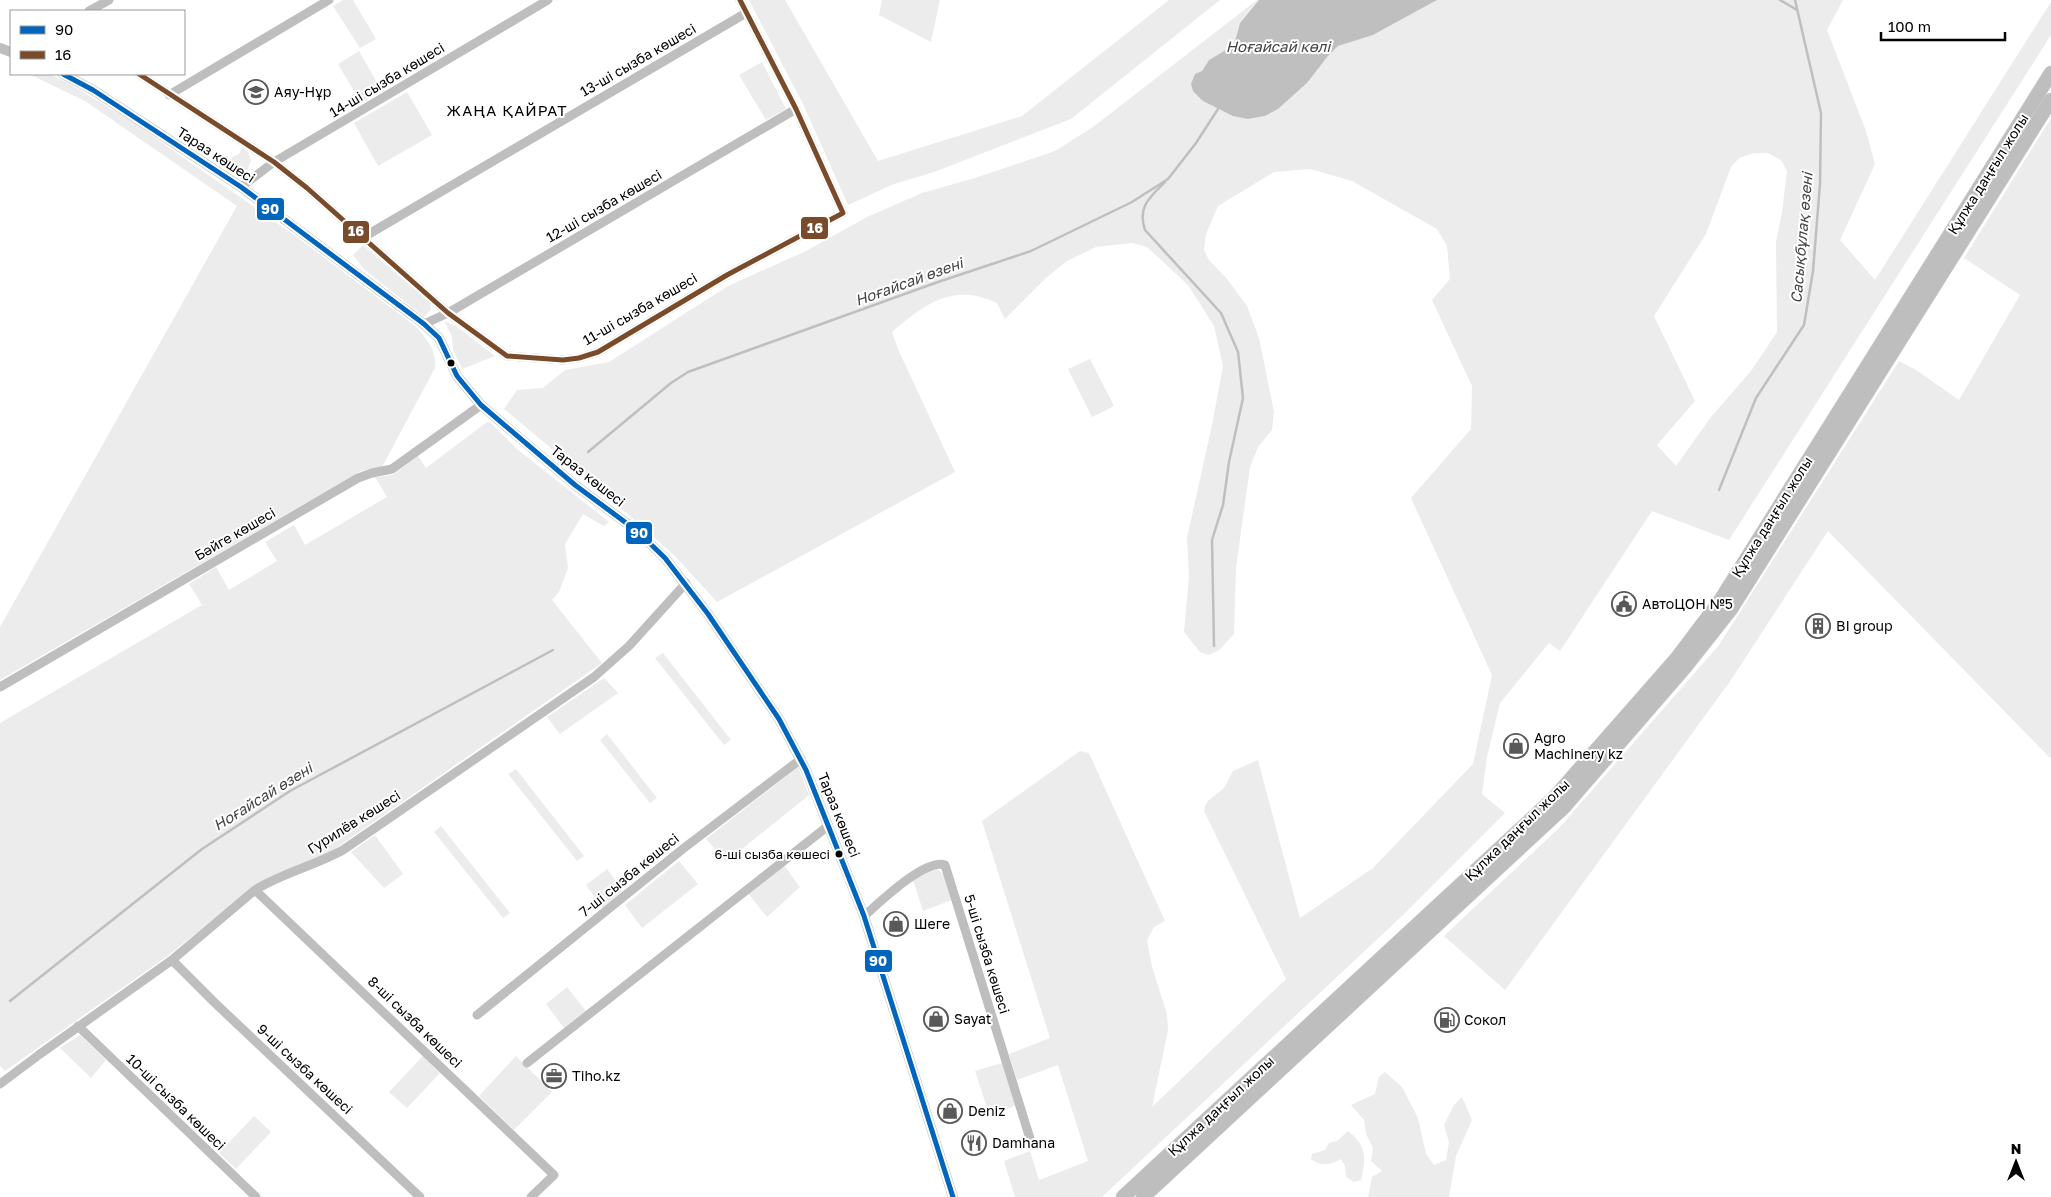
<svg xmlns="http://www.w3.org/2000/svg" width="2051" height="1197" font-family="'Golos Text',sans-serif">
<rect width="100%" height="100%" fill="#fff"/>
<path fill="#ececec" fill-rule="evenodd" d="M343 0H353L376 39 360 48 333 6Z
M749 0H785L878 161 1022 116 1169 0H1220L1071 119 934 172 894 184 848 205 803 104Z
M882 0H940L931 42 879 15Z
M1257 0H1259L1240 23 1234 45 1209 60 1202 71 1218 109 1248 119 1265 116 1278 109 1307 83 1328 56 1338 46 1373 35 1437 0H1843L1827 30 1866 131 1875 164 1840 240 1875 280 2051 2V35L1729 540 1652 511 1560 651 1549 643 1500 703 1487 757 1482 794 1505 813 1403 915 1102 1197H1015L1004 1161 1030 1151 1039 1180 1088 1161 1058 1065 1017 1080 1009 1054 1050 1038 982 821 1080 751 1089 753 1165 921 1154 927 1147 940 1152 967 1167 1014 1168 1030 1152 1107 1286 979 1204 811 1205 806 1208 801 1224 788 1233 771 1258 760 1300 918 1373 868 1473 764 1492 675 1411 498 1471 429 1472 386 1432 300 1450 279 1447 246 1437 229 1352 181 1310 169 1274 172 1218 206 1206 234 1204 250 1209 260 1227 279 1247 306 1259 338 1274 412 1272 430 1258 447 1250 467 1236 568 1234 634 1219 650 1209 655 1200 652 1184 632 1189 576 1187 538 1212 425 1223 366 1214 326 1188 285 1147 247 1132 243 1096 247 1067 261 1046 278 1005 319 997 303C954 282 924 304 892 332L898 349 955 472 717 602 675 556 589 480 504 409 517 390 543 388 565 370 609 362 728 286 806 251 867 217 922 193 975 178 1055 151 1093 127ZM1754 153H1768L1781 160 1787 171 1782 212 1776 242 1777 332 1751 371 1711 417 1676 466 1657 445 1695 401 1654 316 1706 234 1731 167 1739 158Z
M359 51 382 91 361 103 338 64Z
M762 62 786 109 766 120 739 75Z
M29 74H49L66 82 128 119 297 237 415 326C427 339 437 350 435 368L382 467 361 471 0 680V627L237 206 85 101Z
M407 92 432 135 378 166 354 123Z
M2051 118V759L1828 531 1731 680 1505 990 1444 936 1559 828 1719 645 1899 361 1916 370 1959 400 2020 295 1964 258Z
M242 147 248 152 251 160 246 174 241 175 233 172 228 164 232 157 239 154Z
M363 245 430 303 431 310 424 317 364 269 353 255Z
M444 321 456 326 495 356 462 369 453 350 452 336Z
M1090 359 1114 406 1092 417 1068 369Z
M487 422H490L517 449 609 522 604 526 583 514 565 544 568 568 559 592 552 600 602 663 329 853 258 883 169 955 5 1071 0 1066V723L202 605 189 584 216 567 229 590 277 561 265 542 294 525 305 545 387 497 375 477 393 475 418 456 426 468Z
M663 653 731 740 724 745 655 658Z
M604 678 618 693 560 734 547 717Z
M607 734 657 798 650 803 600 740Z
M798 767 809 795 726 862 706 839Z
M516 769 584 856 577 861 508 774Z
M441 826 510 913 503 918 434 832Z
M375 835 403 874 384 888 351 852Z
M679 861 698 884 642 928 625 905Z
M783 864 800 887 767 917 747 892Z
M607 869 625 893 604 910 586 885Z
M937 869 944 874 952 900 923 911 913 880 923 872Z
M567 987 586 1011 564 1028 546 1004Z
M80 1035 106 1060 91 1078 60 1048Z
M423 1056 440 1073 407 1108 389 1092Z
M516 1056 552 1092 514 1130 479 1096Z
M1002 1063 1016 1105 990 1117 975 1071Z
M1385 1072 1402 1087 1418 1118 1426 1154 1434 1165 1446 1160 1449 1142 1444 1125 1454 1105 1462 1097 1472 1120 1456 1156 1449 1197H1368L1372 1177 1382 1171 1371 1161 1373 1148 1366 1134 1364 1120 1351 1105 1375 1094 1379 1077Z
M254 1116 271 1132 236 1169 219 1153Z
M1348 1131C1367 1146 1366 1158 1361 1180L1354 1182 1346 1177 1345 1166 1341 1159C1330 1165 1321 1167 1311 1159L1312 1154 1325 1150 1329 1143 1337 1141Z"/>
<path fill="#bfbfbf" d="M1259 0H1437L1373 35 1338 46 1328 56 1307 83 1278 109 1265 116 1248 119 1233 116 1203 101 1193 91 1191 84 1195 74 1202 71 1209 60 1234 45 1240 23Z"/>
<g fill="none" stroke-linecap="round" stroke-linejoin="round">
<path stroke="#bfbfbf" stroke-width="2.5" d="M1780 0 1797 10
M1165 182C1150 197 1137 207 1145 230L1221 313 1238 352 1243 398 1229 462 1223 505 1212 540 1214 646
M588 452 671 383 688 372 938 282 1031 251 1132 202 1168 179 1196 143 1218 109
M1719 490 1756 398 1804 325 1813 271 1820 184 1821 113 1795 0
M10 1001 202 849 290 791 553 650"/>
<defs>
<path id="primary" d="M1123 1197 1554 798 1677 658 1720 601 2051 73
M1143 1197 1564 807 1686 666 1731 609 2051 100"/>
</defs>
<use href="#primary" stroke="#dbdbdb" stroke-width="15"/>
<path stroke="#bebebe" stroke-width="9" d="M89 11 109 0
M139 74 274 162 307 188 448 313 507 356 563 360 579 358 598 352 727 275 843 213 796 109 740 0
M169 95 329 0
M241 187 274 162 548 0
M362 238 746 13
M424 324 448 313 796 109
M0 687 358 478 372 473 392 469 481 405
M255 890 554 1175 531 1197
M864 916C879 903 925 858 945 865L1032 1145
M172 960 215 1003 420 1197
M477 1015 684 848 801 759
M78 1026 256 1197
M527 1063 828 826
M0 1084 40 1054 172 960 255 890C282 873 314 866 343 850L594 677 629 646 686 583"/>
<path stroke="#bebebe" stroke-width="10" d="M0 48 11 52
M63 74 93 90 241 187 424 324 439 338 457 376 481 405 575 485 637 531 665 558 708 614 779 719 806 770 864 916 953 1197"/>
<use href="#primary" stroke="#bebebe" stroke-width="14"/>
<defs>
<path id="bus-1" d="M63 74 93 90 241 187 424 324 439 338 457 376 481 405 575 485 637 531 665 558 708 614 779 719 806 770 864 916 953 1197"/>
<path id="bus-2" d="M139 74 274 162 307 188 448 313 507 356 563 360 579 358 598 352 727 275 843 213 796 109 740 0"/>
</defs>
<use href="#bus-1" stroke="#fff" stroke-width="9"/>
<use href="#bus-2" stroke="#fff" stroke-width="9"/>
<use href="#bus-1" stroke="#0065bd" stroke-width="5"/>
<use href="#bus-2" stroke="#7a4b2a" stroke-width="5"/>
</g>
<defs>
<symbol id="school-ring" viewBox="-11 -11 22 22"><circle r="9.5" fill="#fff" stroke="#595959" stroke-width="1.5"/><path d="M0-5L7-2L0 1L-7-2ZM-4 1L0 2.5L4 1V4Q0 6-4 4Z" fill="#595959"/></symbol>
<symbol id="civic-ring" viewBox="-11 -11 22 22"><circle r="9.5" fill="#fff" stroke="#595959" stroke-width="1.5"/><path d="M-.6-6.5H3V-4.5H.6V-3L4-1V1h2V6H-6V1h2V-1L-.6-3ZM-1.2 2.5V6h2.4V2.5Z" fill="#595959"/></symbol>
<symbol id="building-ring" viewBox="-11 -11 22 22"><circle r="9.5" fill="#fff" stroke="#595959" stroke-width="1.5"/><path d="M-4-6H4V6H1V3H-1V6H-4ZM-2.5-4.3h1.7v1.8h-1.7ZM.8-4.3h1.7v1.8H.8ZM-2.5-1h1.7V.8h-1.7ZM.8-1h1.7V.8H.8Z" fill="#595959"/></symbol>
<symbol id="shop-ring" viewBox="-11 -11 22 22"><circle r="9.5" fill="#fff" stroke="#595959" stroke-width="1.5"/><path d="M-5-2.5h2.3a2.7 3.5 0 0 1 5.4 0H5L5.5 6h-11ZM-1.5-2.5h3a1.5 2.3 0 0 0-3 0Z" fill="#595959"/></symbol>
<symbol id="fuel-ring" viewBox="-11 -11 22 22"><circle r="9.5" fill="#fff" stroke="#595959" stroke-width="1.5"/><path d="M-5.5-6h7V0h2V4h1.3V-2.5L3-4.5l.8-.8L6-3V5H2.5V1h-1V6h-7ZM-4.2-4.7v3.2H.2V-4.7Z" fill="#595959"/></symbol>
<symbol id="office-ring" viewBox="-11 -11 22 22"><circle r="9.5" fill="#fff" stroke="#595959" stroke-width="1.5"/><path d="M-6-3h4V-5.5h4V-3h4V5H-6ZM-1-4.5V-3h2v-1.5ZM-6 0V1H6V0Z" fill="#595959"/></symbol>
<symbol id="restaurant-ring" viewBox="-11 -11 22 22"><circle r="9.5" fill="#fff" stroke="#595959" stroke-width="1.5"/><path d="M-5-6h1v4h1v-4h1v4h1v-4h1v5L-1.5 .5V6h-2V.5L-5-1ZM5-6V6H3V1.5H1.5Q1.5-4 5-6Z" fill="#595959"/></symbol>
</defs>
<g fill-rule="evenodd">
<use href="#school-ring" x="242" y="78" width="28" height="28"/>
<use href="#civic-ring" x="1610" y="590" width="28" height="28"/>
<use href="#building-ring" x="1804" y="612" width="28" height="28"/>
<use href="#shop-ring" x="1502" y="732" width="28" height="28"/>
<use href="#shop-ring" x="882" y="910" width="28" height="28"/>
<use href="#shop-ring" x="922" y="1005" width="28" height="28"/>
<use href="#fuel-ring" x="1433" y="1006" width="28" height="28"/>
<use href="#office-ring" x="540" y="1062" width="28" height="28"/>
<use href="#shop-ring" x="936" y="1097" width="28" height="28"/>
<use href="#restaurant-ring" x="960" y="1129" width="28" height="28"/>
</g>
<g fill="#000" stroke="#fff" stroke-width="2">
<circle cx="451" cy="363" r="4.5"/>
<circle cx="839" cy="854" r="4.5"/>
</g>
<g text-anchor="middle" stroke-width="4" stroke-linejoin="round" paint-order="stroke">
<g font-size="13" fill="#000" stroke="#fff" text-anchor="end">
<text x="830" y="859">6-ші сызба көшесі</text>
</g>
<g font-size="14" fill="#000" stroke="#fff">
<text transform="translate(638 60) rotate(-30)" y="5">13-ші сызба көшесі</text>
<text transform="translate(387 80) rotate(-31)" y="5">14-ші сызба көшесі</text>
<text transform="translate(216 155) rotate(33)" y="5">Тараз көшесі</text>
<text transform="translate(1988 174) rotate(-58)" y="5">Құлжа даңғыл жолы</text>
<text transform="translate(604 206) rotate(-30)" y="5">12-ші сызба көшесі</text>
<text transform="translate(640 309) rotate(-30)" y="5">11-ші сызба көшесі</text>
<text transform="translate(588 476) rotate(38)" y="5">Тараз көшесі</text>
<text transform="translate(1772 517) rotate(-58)" y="5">Құлжа даңғыл жолы</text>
<text transform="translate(235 534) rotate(-30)" y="5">Бәйге көшесі</text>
<text transform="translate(839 815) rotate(68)" y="5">Тараз көшесі</text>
<text transform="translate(354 822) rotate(-32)" y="5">Гурилёв көшесі</text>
<text transform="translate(1517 830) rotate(-44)" y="5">Құлжа даңғыл жолы</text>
<text transform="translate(629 875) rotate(-39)" y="5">7-ші сызба көшесі</text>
<text transform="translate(987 954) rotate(73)" y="5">5-ші сызба көшесі</text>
<text transform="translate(415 1022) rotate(44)" y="5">8-ші сызба көшесі</text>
<text transform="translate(305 1069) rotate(43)" y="5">9-ші сызба көшесі</text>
<text transform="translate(176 1102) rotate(44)" y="5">10-ші сызба көшесі</text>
<text transform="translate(1221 1106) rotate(-43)" y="5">Құлжа даңғыл жолы</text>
</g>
<g font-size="14" fill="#000" stroke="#fff" text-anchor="start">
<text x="274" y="97">Аяу-Нұр</text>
<text x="1642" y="609">АвтоЦОН №5</text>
<text x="1836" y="631">BI group</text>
<text x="1534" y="743">Agro<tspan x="1534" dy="16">Machinery kz</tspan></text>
<text x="914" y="929">Шеге</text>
<text x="954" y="1024">Sayat</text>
<text x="1464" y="1025">Сокол</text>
<text x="572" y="1081">Tiho.kz</text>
<text x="968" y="1116">Deniz</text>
<text x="992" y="1148">Damhana</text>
</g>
<g font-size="15" font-style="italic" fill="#444" stroke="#fff">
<text x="1278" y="52">Ноғайсай көлі</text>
<text transform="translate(1802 238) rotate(-85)" y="5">Сасықбұлақ өзені</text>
<text transform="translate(909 282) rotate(-20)" y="5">Ноғайсай өзені</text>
<text transform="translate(263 797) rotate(-32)" y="5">Ноғайсай өзені</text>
</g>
<g font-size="15" letter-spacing="1" fill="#000" stroke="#fff">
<text x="507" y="116">ЖАҢА ҚАЙРАТ</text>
</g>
</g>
<g stroke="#fff" stroke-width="2">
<rect x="256" y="197" width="29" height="24" rx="5" fill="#0065bd"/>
<rect x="800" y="216" width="29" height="24" rx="5" fill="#7a4b2a"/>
<rect x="342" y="220" width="28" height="24" rx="5" fill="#7a4b2a"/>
<rect x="625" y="521" width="28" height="24" rx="5" fill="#0065bd"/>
<rect x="864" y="949" width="29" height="24" rx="5" fill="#0065bd"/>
</g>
<g font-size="14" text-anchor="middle" font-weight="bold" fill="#fff">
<text x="270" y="214">90</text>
<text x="815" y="233">16</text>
<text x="356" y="236">16</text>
<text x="639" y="538">90</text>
<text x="878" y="966">90</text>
</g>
<rect x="10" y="10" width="175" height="65" fill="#ffffff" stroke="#999999"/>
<rect x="20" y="26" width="25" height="8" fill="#0065bd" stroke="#999999"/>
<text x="55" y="35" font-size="15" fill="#000000">90</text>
<rect x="20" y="51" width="25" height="8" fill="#7a4b2a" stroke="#999999"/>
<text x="55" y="60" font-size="15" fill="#000000">16</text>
<g transform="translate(2016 1162)" stroke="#ffffff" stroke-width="4" paint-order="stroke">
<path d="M0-4L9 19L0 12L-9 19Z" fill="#000000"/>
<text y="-8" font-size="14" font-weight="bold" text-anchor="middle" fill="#000000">N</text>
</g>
<path d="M1881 32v8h124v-8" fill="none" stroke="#000000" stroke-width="2.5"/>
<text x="1888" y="32" font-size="15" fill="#000000" stroke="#ffffff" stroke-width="4" paint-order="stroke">100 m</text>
</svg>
